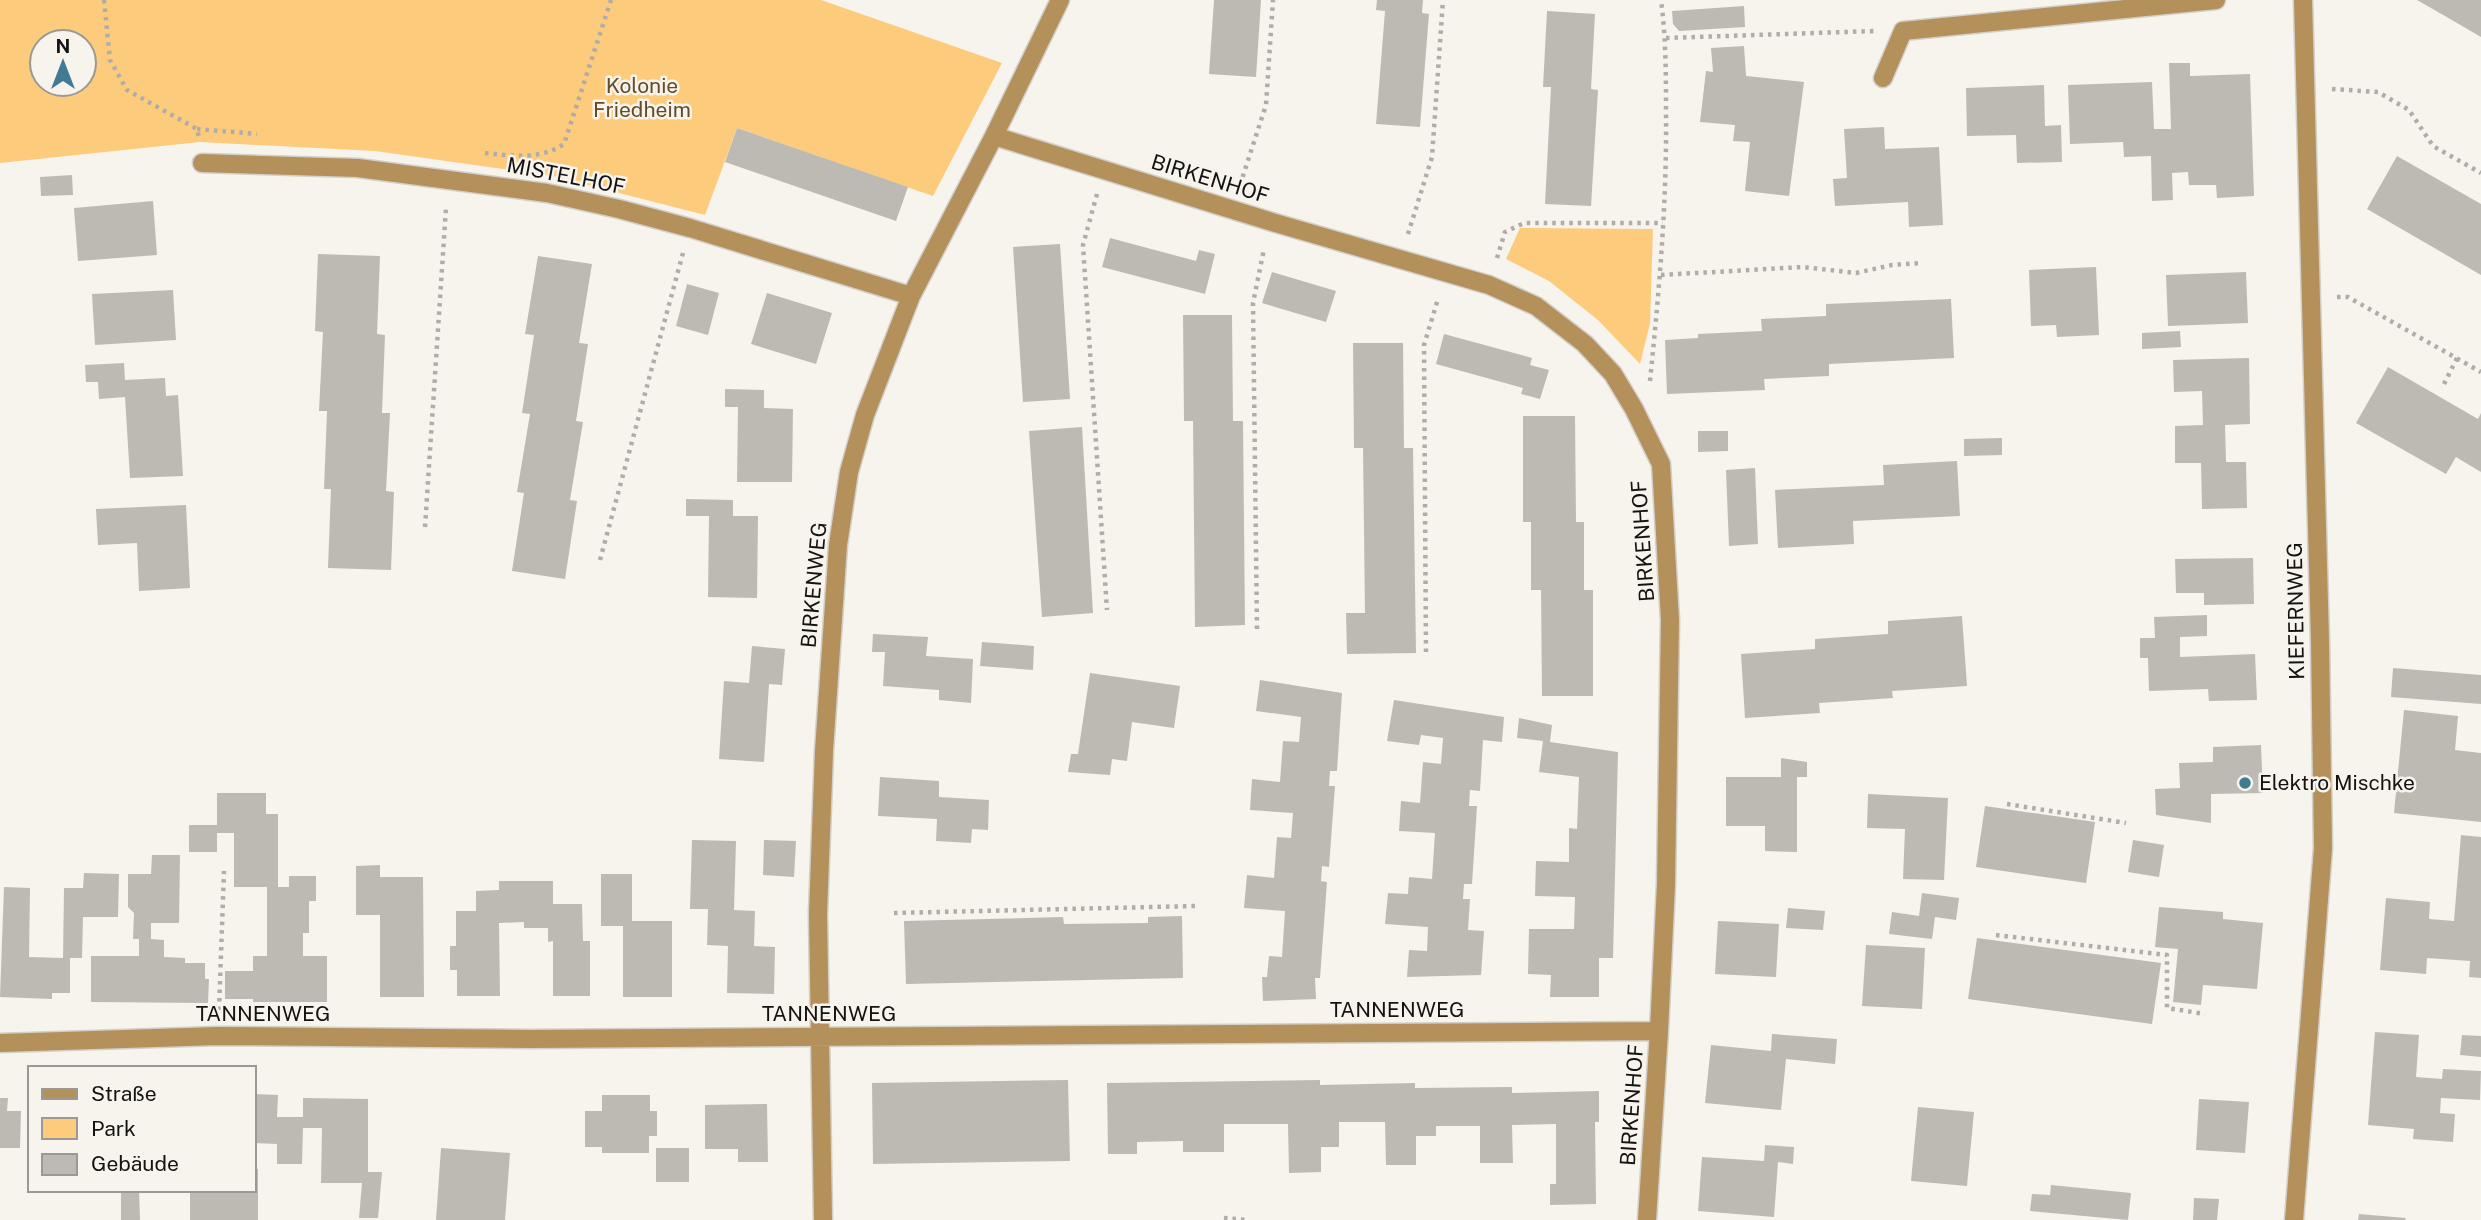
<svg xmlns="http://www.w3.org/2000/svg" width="2481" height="1220" font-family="'Public Sans',sans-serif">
<rect width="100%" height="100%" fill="#f7f3ed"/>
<path fill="#fdcb7c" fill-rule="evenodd" d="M0 0H821L1002 63 933 196 737 128 705 215 553 176 375 151 200 142 0 163ZM42 42H84V84H42Z
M1520 228 1653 229 1650 323 1640 364 1598 320 1549 281 1506 259Z"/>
<path fill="#bdbab4" d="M1214 0H1261L1256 77 1209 74Z
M1377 0H1423L1422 13 1429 14 1420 127 1376 124 1385 11 1376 10Z
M2417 0H2481V37L2445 16Z
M1744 6 1745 27 1679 31 1673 24 1672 11Z
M1547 11 1595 14 1591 89 1598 90 1591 206 1545 204 1551 87H1543Z
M1744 46 1746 76 1804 82 1789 196 1745 191 1750 142 1733 141 1735 125 1700 122 1706 71 1713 72 1711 48Z
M2169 63H2190V76L2250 74 2254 196 2217 198 2216 185H2189L2188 172 2172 173 2173 200 2152 201 2151 156 2124 157 2123 142 2070 144 2068 85 2152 82 2154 129H2171Z
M2044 85 2045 126 2061 125 2062 162 2017 163 2016 135 1967 136 1966 88Z
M1884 127 1885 149 1939 147 1943 225 1909 227 1908 202 1835 206 1833 179 1847 178 1844 129Z
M737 128 908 187 896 221 725 162Z
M2397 156 2481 204V275L2367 209Z
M72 175 73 195 41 196 40 177Z
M153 201 157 255 78 261 74 208Z
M1110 238 1196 261 1199 250 1215 254 1205 294 1102 267Z
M1060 244 1070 399 1023 402 1013 247Z
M318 254 380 256 377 334 385 335 382 413H390L386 491 394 492 391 570 328 568 331 489H324L327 411H319L323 332 315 331Z
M538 256 592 264 579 343 588 344 576 421 583 422 570 500 577 501 565 579 512 571 524 493 517 492 530 414 522 413 534 335 525 334Z
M2096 267 2099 335 2057 337 2056 325 2031 326 2029 270Z
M1272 272 1336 291 1326 322 1262 303Z
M2246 272 2248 323 2168 326 2166 275Z
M687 284 719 293 708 335 676 326Z
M173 290 176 340 95 345 92 294Z
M767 293 832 313 816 364 751 344Z
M1951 299 1954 358 1829 364V376L1764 379 1765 390 1667 394 1665 340 1698 338V334L1762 331 1761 319 1826 316V304Z
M1183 315H1232L1233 421H1243L1245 625 1195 627 1193 421H1184Z
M2180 331 2181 347 2142 349V333Z
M1444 334 1532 358 1530 365 1549 370 1540 399 1521 394 1523 388 1436 364Z
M1353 343H1403L1404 448H1413L1416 653 1347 654 1346 613H1365L1363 448H1354Z
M2249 358 2250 424 2225 425 2226 462H2246L2247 508 2202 509 2201 463H2175V426L2203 425 2202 391 2174 392 2173 360Z
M124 363 125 380 165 378 166 396 178 395 183 476 130 478 125 397 99 399 98 382H86L85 365Z
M2388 367 2478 419 2481 413V472L2456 457 2446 474 2356 423Z
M725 389 764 390V408L793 409 792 482H737L738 407H725Z
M1523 416H1575L1576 522H1584V590H1593V696H1542L1541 590H1531V522H1523Z
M1082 427 1093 613 1042 617 1029 431Z
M1698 431H1728V451L1698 452Z
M2002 438V455L1964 456V439Z
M1957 461 1960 516 1853 521 1854 544 1778 548 1775 490 1884 485 1883 465Z
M1755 468 1758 544 1729 546 1726 470Z
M686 499 733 500V516H758L757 598 708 597 709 516H686Z
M186 505 190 588 139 591 137 543 98 545 96 509Z
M2253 558 2254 604 2204 605V593H2176L2175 559Z
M2207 615V636L2180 637V657L2255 654 2257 700 2209 701 2208 689 2149 691 2148 658H2140V638H2155L2154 617Z
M1962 616 1967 686 1892 691 1893 698 1819 703 1820 713 1745 718 1741 654 1815 649V639L1888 634V621Z
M873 634 928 637 926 656 973 659 971 703 939 700V690L883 686 885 652H872Z
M982 642 1034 646 1033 670 980 666Z
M752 646 785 649 782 685 769 684 764 762 719 759 724 681 749 683Z
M2393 668 2481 675V704L2391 697Z
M1090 673 1180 686 1174 728 1132 722 1127 761 1112 759 1110 775 1068 772 1071 754H1078Z
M1260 680 1342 693 1337 771H1330L1329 786H1335L1329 867 1322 866 1321 881 1327 882 1320 978H1315L1316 999 1263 1001 1262 977H1267L1269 956 1282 957 1285 911 1244 908 1247 875 1274 878 1277 837 1291 838 1293 813 1250 810 1252 779 1280 782 1283 741 1299 742 1301 717 1256 711Z
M1394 700 1504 717 1502 742 1483 740 1480 791 1470 790 1469 806H1477L1472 884H1464L1463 899H1470L1468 930 1484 931 1481 975 1407 977 1409 950 1427 951 1428 927 1385 924 1388 893 1408 894 1409 877 1432 879 1435 833 1399 831 1401 801 1420 803 1423 762 1441 764 1443 738 1421 735 1419 745 1387 741Z
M2404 710 2458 716 2455 750 2481 753V822L2394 813Z
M1519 718 1552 725 1550 742 1618 752 1613 958H1599V997H1550L1551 975 1528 974 1529 929H1574L1575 897 1535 896 1536 861 1569 862V828L1577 829 1579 777 1539 772 1543 741 1517 738Z
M2261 745 2263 793 2211 794V823L2156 815 2155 789 2180 788 2179 763 2213 762V747Z
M1781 758 1807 762V777H1797V852L1765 851V826H1726V777H1781Z
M880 777 939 781V797L989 800 988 830 972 829 971 843 936 841 937 819 878 816Z
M217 793H266V814H278V887H289V876H316V901H309V933H303V956H327V1002H253V999H225V971H253V956H267V887H234V833H217V852H189V825H217Z
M1868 794 1948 798 1944 880 1903 879 1905 829 1867 828Z
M1985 806 2095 822 2086 883 1976 867Z
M2461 835 2481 837V978L2469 977 2470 961 2427 958 2426 974 2380 970 2386 898 2430 902 2429 919 2454 921Z
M692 840 736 841 734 910 755 911 754 946 775 947 774 994 727 993 728 946 707 945 708 909H690Z
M764 840 796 841 794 877 763 875Z
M2133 840 2164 845 2159 877 2128 872Z
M152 855H180L179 923H151V939L164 940V957L185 958V963H205V979H209L208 1003 91 1002V956H139V939H133L134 913 128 907V874H151Z
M380 865V877H423L424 997H380V915H356V866Z
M84 873 119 874 118 917H83L82 958H70V993H52V999L0 997 4 887 30 888 29 957 63 958 64 888H83Z
M601 874H632V921H672V997H623V926H601Z
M499 881H553V904H582L583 941H590V996H553V941L548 942V928H524V922L499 923 500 996H457V970H450V946H456V911H476V891L499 890Z
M1922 893 1959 898 1956 920 1935 917 1932 939 1889 934 1892 912 1919 916Z
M2159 907 2223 912V919L2263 923 2257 989 2203 985 2201 1005 2173 1002 2178 949 2155 947Z
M1788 908 1825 911 1823 930 1786 928Z
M1182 916 1183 978 906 984 904 921 1063 917 1064 924 1148 923V917Z
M1718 921 1779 924 1776 977 1715 974Z
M1977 938 2161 963 2152 1024 1968 999Z
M1866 945 1925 948 1922 1009 1862 1006Z
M2375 1032 2419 1035 2416 1077 2442 1079 2443 1069 2481 1071 2480 1100 2441 1098 2440 1113 2455 1114 2453 1142 2413 1139 2414 1129 2368 1125Z
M1772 1034 1837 1039 1835 1064 1786 1059 1781 1110 1705 1103 1711 1045 1771 1051Z
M2462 1035 2481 1036V1057L2460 1055Z
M1068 1080 1070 1161 873 1164 872 1083Z
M1320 1080V1085L1415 1083V1088L1512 1087V1093L1599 1091V1122H1595L1596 1204 1550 1205V1184H1556V1124L1512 1125 1513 1163H1480V1126H1436V1136H1416V1165H1386L1385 1122H1339V1147H1321V1172L1289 1173 1288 1124H1224V1152H1183V1141L1137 1142V1154H1108L1107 1083Z
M254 1094 278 1095 277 1117H303V1098L368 1099V1172H382L378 1218H359L362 1183H321L322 1128H303L302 1164H277V1144L254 1143Z
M602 1095H650V1111H657V1136H649V1153H602V1147H585V1111H602Z
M0 1098H8L7 1111H21L20 1148H0Z
M2199 1099 2249 1102 2245 1153 2196 1150Z
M767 1104 768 1162H738V1149H705V1105Z
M1918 1107 1974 1112 1967 1186 1911 1181Z
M1765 1145 1794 1147 1793 1164 1778 1162 1774 1217 1698 1211 1702 1157 1764 1161Z
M441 1148 510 1153 505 1220H436Z
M656 1148H689V1182H656Z
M254 1169H258V1220H190V1190H254Z
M2051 1185 2131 1193 2128 1220 2030 1211 2032 1194 2050 1195Z
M121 1190H139L140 1220H121Z
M2194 1198 2219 1199 2217 1220H2193Z
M2359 1214 2406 1218 2405 1220H2358Z"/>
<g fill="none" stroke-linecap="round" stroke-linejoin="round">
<defs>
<path id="minor" d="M1883 78 1903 31 2216 0
M994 136 1272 222 1489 285 1536 306 1585 344 1613 374 1634 409 1661 464 1670 620 1666 884 1659 1031 1647 1220
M202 163 358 168 547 193 619 209 690 228 911 296
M0 1043 218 1036 530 1039 1659 1031
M823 1220 818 914 824 751 838 545 849 472 865 415 911 296 994 136 1060 0
M2294 1220 2323 848 2320 641 2303 0"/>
</defs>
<use href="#minor" stroke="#d3cfca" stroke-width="21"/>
<path stroke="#b0ada8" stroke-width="4.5" stroke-dasharray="3.5 5" stroke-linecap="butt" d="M104 0 110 60 127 90 197 129 199 138
M1666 38 1874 31
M2332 89 2378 92 2409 110 2433 146 2481 173
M197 129 257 134
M485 153C513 156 540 160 564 144L611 0
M1240 185 1266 105 1273 0
M1097 194 1083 245 1107 610
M1408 234 1432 157 1443 0
M1497 258 1505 232 1524 223H1663
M1661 275 1803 267 1856 273 1892 265 1921 263
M2337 297H2348L2481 372
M1650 381C1659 292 1667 203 1666 113 1666 75 1666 38 1661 0
M2444 384 2457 358
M425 527 446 208
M600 560 683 253
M1257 629 1253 303 1264 249
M1426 652 1424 345 1438 299
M2007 804 2126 823
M894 913 1195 906
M1996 935 2167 955V1008L2205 1014
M219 1010 224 871
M1224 1218 1247 1220"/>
<use href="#minor" stroke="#b4915a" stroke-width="18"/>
</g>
<circle fill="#407a93" stroke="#f7f3ed" stroke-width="2.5" cx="2245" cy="783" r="7"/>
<g text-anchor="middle" stroke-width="5" stroke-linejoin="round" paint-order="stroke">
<g font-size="21" fill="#644d26" stroke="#f7f3ed">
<text x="642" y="93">Kolonie<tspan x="642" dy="24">Friedheim</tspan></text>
</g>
<g font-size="21" fill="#141311" stroke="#f7f3ed">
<text transform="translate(566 176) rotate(11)" y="7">MISTELHOF</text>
<text transform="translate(1210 179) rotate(17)" y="7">BIRKENHOF</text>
<text transform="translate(1643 541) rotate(-94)" y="7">BIRKENHOF</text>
<text transform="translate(814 585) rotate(-85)" y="7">BIRKENWEG</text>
<text transform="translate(2296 611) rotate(-91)" y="7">KIEFERNWEG</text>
<text x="1397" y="1017">TANNENWEG</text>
<text x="263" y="1021">TANNENWEG</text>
<text x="829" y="1021">TANNENWEG</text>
<text transform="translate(1632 1105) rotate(-86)" y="7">BIRKENHOF</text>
</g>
<g font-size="21" fill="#141311" stroke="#f7f3ed" text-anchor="start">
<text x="2259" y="790">Elektro Mischke</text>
</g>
</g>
<rect x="28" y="1066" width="228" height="126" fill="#f7f3ed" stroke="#9c9995" stroke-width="2"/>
<rect x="42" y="1089" width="35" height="10" fill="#b4915a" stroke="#9c9995" stroke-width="2"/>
<text x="91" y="1101" font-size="21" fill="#141311">Straße</text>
<rect x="42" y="1118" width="35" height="21" fill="#fdcb7c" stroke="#9c9995" stroke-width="2"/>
<text x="91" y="1136" font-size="21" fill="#141311">Park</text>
<rect x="42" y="1154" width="35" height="21" fill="#bdbab4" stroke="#9c9995" stroke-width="2"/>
<text x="91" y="1171" font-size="21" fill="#141311">Gebäude</text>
<g transform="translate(63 63)"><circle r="33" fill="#f7f3ed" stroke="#9c9995" stroke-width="2"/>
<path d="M0-5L12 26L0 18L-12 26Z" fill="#407a93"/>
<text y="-10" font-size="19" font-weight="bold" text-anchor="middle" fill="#141311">N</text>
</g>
</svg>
